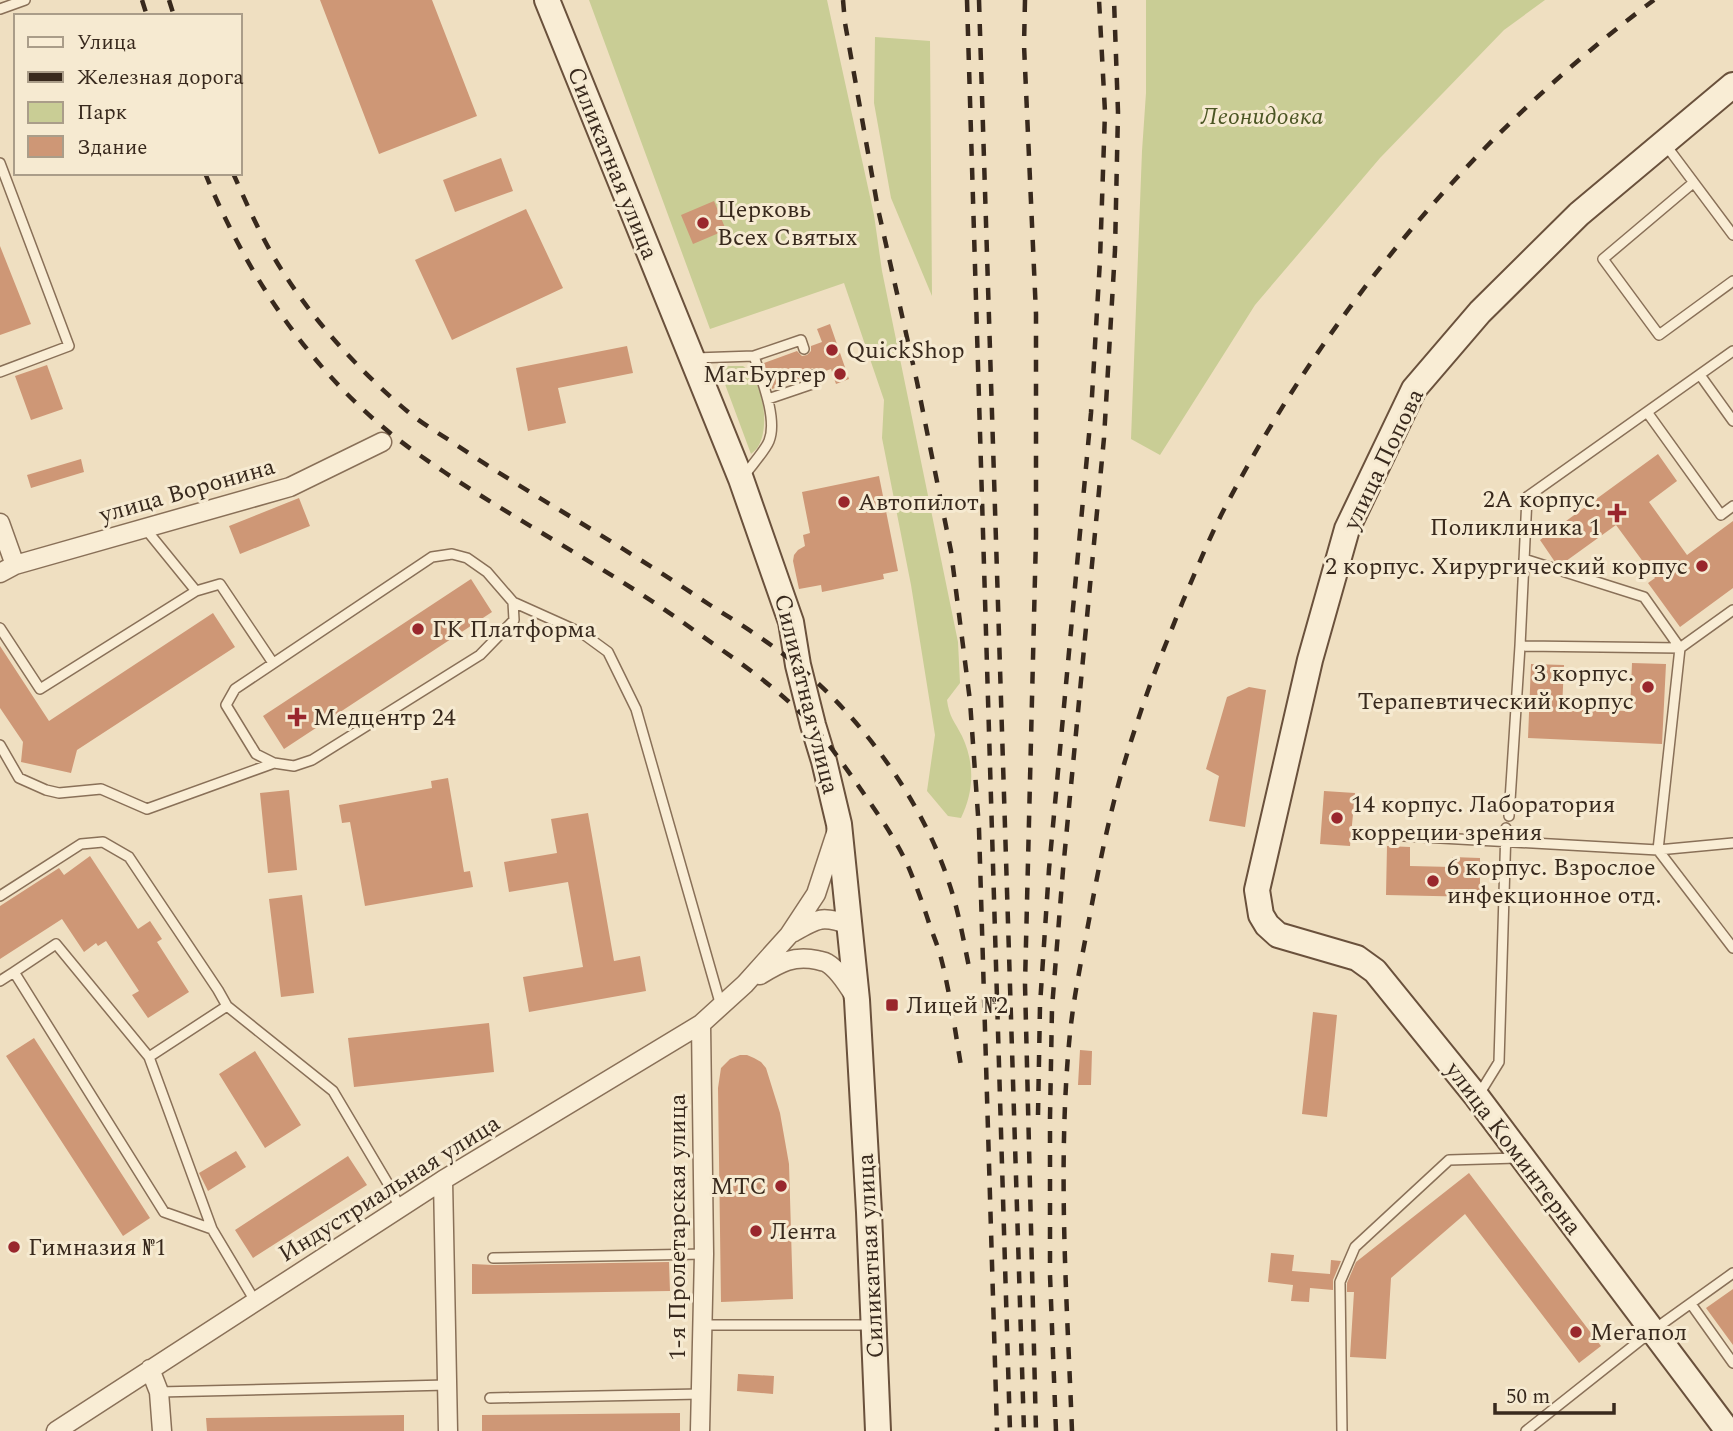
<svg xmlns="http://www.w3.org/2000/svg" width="1733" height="1431" font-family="Spectral,serif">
<rect width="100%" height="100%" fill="#efdfc1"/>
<path fill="#c9cd95" d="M589 0H827L874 215 882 271 958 642 960 683 947 700C949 717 955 722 962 736 975 764 974 791 961 818L948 816 927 791 935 735 911 585 882 438 884 400 844 283 710 329Z
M1146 0H1545L1504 30 1380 158 1255 305 1160 455 1131 439 1142 151 1146 93Z
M875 37 930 41 932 296 891 198 874 103Z
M721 366H743C763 380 770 424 759 445 757 449 754 451 751 454L719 368Z"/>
<path fill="#ce9776" d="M320 0H432L477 116 379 154Z
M501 158 513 191 455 212 443 180Z
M714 201 726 230 693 244 681 215Z
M526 209 563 288 452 340 415 260Z
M0 246 31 324 0 335Z
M830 324 849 379 836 384 831 369 820 373 817 370 812 368 808 371 806 377 772 389 764 363 797 351 802 356 807 355 811 351V346L822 342 817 329Z
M627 346 633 373 558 388 566 423 528 431 516 368Z
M47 365 63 409 31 420 15 376Z
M1658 454 1677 481 1649 502 1687 555 1733 521V588L1680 627 1648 583 1655 578 1616 525 1562 564 1555 562 1540 540Z
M81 459 84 472 31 488 27 475Z
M879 476 898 571 883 574 884 579 822 592 821 585 799 589 793 561 794 555 798 550 805 546 803 535 810 533 802 492Z
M299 498 310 526 240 554 229 526Z
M471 579 492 612 284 749 263 716Z
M213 613 235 647 77 750 71 773 21 762 23 742 0 708V646L49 721Z
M1632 663 1666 664 1662 744 1528 738 1531 664 1564 665 1562 709 1630 711Z
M1249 687 1266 690 1245 827 1209 821 1219 776 1206 769 1227 697Z
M448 778 464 872 470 871 473 887 365 906 350 822 342 823 339 805 432 788 431 781Z
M289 790 297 870 268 873 260 793Z
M1324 791 1355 793 1350 846 1320 844Z
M588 813 614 961 640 956 646 991 529 1012 523 977 583 967 568 882 509 892 504 862 557 853 551 819Z
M1387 846 1410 847V866L1452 867V857L1480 858V897L1386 895Z
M90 856 138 929 150 921 162 939 157 942 189 992 148 1018 132 995 139 991 106 941 98 946 96 943 84 952 62 919 0 959V906L59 868 64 875Z
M302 895 314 993 281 997 269 899Z
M1313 1012 1337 1015 1327 1117 1302 1114Z
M489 1023 494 1072 354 1087 348 1038Z
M34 1038 150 1218 123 1236 6 1056Z
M1080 1050 1092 1051 1091 1085H1078Z
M255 1051 301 1125 265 1148 219 1074Z
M740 1055H747L754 1058 761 1062 766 1068 780 1113 789 1164 793 1299 721 1302 718 1088 721 1068 730 1059Z
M236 1151 246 1167 208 1191 199 1173Z
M348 1156 367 1185 253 1258 235 1230Z
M1469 1173 1601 1346 1579 1363 1465 1214 1391 1278 1386 1359 1350 1357 1354 1292H1347V1283L1356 1262Z
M1271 1253 1294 1255 1292 1271 1330 1274 1331 1260 1341 1261 1333 1280V1290L1310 1288 1309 1302 1291 1301 1293 1285 1268 1282Z
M669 1262 670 1291 472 1294V1264L493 1265Z
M1733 1289V1345L1706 1308Z
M738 1374 774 1376 773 1394 737 1391Z
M680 1413V1431H482V1415Z
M404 1415V1431H207L206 1418Z"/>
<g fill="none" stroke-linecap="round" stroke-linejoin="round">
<defs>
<path id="lane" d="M0 9 25 0
M1665 144 1733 235
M0 163 69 346 0 372
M1693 183 1603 259 1659 335 1733 281
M695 358 754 356 801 340 804 349
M1700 375 1733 421
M768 399 815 383 813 375
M1647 412 1721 515 1733 506
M744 476C750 467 765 451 769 441 778 419 761 378 754 356
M144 527 196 591 220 584 273 663
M1524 559 1644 597 1680 648
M513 602 514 620 480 655 312 760 294 766 274 763 256 754 226 705 235 689 432 557 452 554 467 558 487 572 513 602 582 633 608 652 636 709 721 1006
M0 628 40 689 196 591
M1520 646 1680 648
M0 745 19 778 46 790 59 793 101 789 147 809 274 763
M1509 816 1520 646 1527 497 1733 351
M1368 834 1658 850 1680 648 1733 610
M1658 850 1733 948
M1658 850 1733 843
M0 896 81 844 103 842 129 857 218 990 227 1006 333 1091 387 1182 400 1208
M14 972 56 944 149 1057 212 1229 255 1301
M0 981 14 972 164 1212 212 1229
M149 1057 227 1006
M1478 1096 1499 1062 1506 828
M493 1258 704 1254
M1691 1304 1733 1363
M703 1325H873
M159 1392 447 1385
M490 1398 701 1394
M1342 1431 1340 1282 1355 1247 1449 1160 1517 1158
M1526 1431 1652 1331 1733 1273"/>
<path id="street" d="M0 523 15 565
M0 573 15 565 290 487 382 442
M792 933C818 918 822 915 850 925
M760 975C780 963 793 955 817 960 820 961 824 961 827 963 839 970 848 986 855 997
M443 1180 448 1431
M150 1369 159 1392 162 1431
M56 1431 443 1180 701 1024 745 984 789 935 816 894 837 830
M700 1431 704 1254 701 1024"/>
<path id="secondary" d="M547 0 741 479 791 622 798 665 813 725 824 761 839 824 857 1000 869 1212 878 1431
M1728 1431 1477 1097 1375 971 1357 958 1278 935 1267 925 1261 915 1257 890 1310 660 1347 529 1414 389 1480 312 1579 214 1733 85"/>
</defs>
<use href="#lane" stroke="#897058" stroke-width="12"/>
<use href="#street" stroke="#897058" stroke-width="21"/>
<use href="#secondary" stroke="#6a513c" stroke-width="28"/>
<use href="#lane" stroke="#f9edd5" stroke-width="9"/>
<use href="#street" stroke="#f9edd5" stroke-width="18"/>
<use href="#secondary" stroke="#f9edd5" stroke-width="24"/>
<path stroke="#38291d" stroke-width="4.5" stroke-dasharray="12 12" stroke-linecap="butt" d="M142 0 147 16
M169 0 174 16
M843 0 845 23 878 209 917 382 951 551 970 701 979 829 997 1431
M967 0 1010 1431
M979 0 1024 1431
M1025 0 1024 45 1036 314V536L1025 984 1036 1431
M205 173C249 280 316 380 411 449 500 513 599 562 688 626 731 657 776 685 812 725 827 741 840 760 853 778 872 806 894 835 908 866 916 885 923 904 929 923 933 935 938 946 941 958 950 993 955 1030 961 1066
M233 173C249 209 265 246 287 278 318 326 364 375 407 411 420 422 435 431 449 440 483 463 518 485 553 506 606 538 659 571 710 605 740 624 771 643 798 666 862 718 922 801 948 880 958 908 963 938 969 967
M1038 1115 1040 1005 1049 869 1091 413 1100 260 1105 112 1099 0
M1056 1431 1050 1275V1118L1052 1008 1063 870 1104 438 1115 250 1118 112 1114 0
M1072 1431C1067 1299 1057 1165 1070 1033 1074 995 1082 957 1089 920 1101 854 1115 787 1137 723 1150 682 1167 641 1183 601 1198 566 1212 531 1230 498 1333 304 1478 131 1654 0"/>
</g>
<g fill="#99272d" stroke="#f6ead1" stroke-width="2.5">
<circle cx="703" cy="223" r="7"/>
<circle cx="832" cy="350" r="7"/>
<circle cx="840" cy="374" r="7"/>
<circle cx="844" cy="502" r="7"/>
<path d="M1613.5 502.5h7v7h7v7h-7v7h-7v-7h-7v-7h7z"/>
<circle cx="1702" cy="566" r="7"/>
<circle cx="418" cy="629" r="7"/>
<circle cx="1648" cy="687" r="7"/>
<path d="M293.5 706.5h7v7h7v7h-7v7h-7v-7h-7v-7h7z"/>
<circle cx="1337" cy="818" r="7"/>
<circle cx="1433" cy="881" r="7"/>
<rect x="885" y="998" width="14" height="14" rx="3.5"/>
<circle cx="781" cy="1186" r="7"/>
<circle cx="756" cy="1231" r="7"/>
<circle cx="14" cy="1247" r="7"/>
<circle cx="1576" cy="1332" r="7"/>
</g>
<g text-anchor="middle" stroke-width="6" stroke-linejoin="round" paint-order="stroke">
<g font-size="24" font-style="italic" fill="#4a5523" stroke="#f6ead1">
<text x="1262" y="124">Леонидовка</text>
</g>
<g font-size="24" fill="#38291d" stroke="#f6ead1">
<text transform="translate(613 163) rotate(68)" y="8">Силикатная улица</text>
<text transform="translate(1383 459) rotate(-64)" y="8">улица Попова</text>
<text transform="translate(187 490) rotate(-16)" y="8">улица Воронина</text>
<text transform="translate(807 694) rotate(76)" y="8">Силикатная улица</text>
<text transform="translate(1514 1148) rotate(53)" y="8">улица Коминтерна</text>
<text transform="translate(389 1188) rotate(-32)" y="8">Индустриальная улица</text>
<text transform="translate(677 1227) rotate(-90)" y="8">1-я Пролетарская улица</text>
<text transform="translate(870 1256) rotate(-93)" y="8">Силикатная улица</text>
</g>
<g font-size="24" fill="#38291d" stroke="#f6ead1" text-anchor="start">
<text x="717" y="217">Церковь<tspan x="717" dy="28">Всех Святых</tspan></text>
<text x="846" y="358">QuickShop</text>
<text x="826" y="382" text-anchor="end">МагБургер</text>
<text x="1601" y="507" text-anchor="end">2А корпус.<tspan x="1601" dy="28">Поликлиника 1</tspan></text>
<text x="858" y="510">Автопилот</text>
<text x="1688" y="574" text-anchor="end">2 корпус. Хирургический корпус</text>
<text x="432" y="637">ГК Платформа</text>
<text x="1634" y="681" text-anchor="end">3 корпус.<tspan x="1634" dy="28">Терапевтический корпус</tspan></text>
<text x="313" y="725">Медцентр 24</text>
<text x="1351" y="812">14 корпус. Лаборатория<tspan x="1351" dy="28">корреции зрения</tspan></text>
<text x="1447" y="875">6 корпус. Взрослое<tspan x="1447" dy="28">инфекционное отд.</tspan></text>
<text x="906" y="1013">Лицей №2</text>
<text x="767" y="1194" text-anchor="end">МТС</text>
<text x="770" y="1239">Лента</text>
<text x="28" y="1255">Гимназия №1</text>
<text x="1590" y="1340">Мегапол</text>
</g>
</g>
<rect x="14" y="14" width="228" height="161" fill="#f6ead1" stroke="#aa9d89" stroke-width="2"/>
<rect x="28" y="37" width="35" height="10" fill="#f9edd5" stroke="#aa9d89" stroke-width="2"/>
<text x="77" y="49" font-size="21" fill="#38291d">Улица</text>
<rect x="28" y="72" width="35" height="10" fill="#38291d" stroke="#aa9d89" stroke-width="2"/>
<text x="77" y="84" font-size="21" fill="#38291d">Железная дорога</text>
<rect x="28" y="102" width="35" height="21" fill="#c9cd95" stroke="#aa9d89" stroke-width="2"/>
<text x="77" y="119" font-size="21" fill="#38291d">Парк</text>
<rect x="28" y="136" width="35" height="21" fill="#ce9776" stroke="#aa9d89" stroke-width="2"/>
<text x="77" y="154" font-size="21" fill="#38291d">Здание</text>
<path d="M1495 1403v10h119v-10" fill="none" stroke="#38291d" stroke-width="3.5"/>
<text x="1506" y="1403" font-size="21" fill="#38291d" stroke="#f6ead1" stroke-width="5" paint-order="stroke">50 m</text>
</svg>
